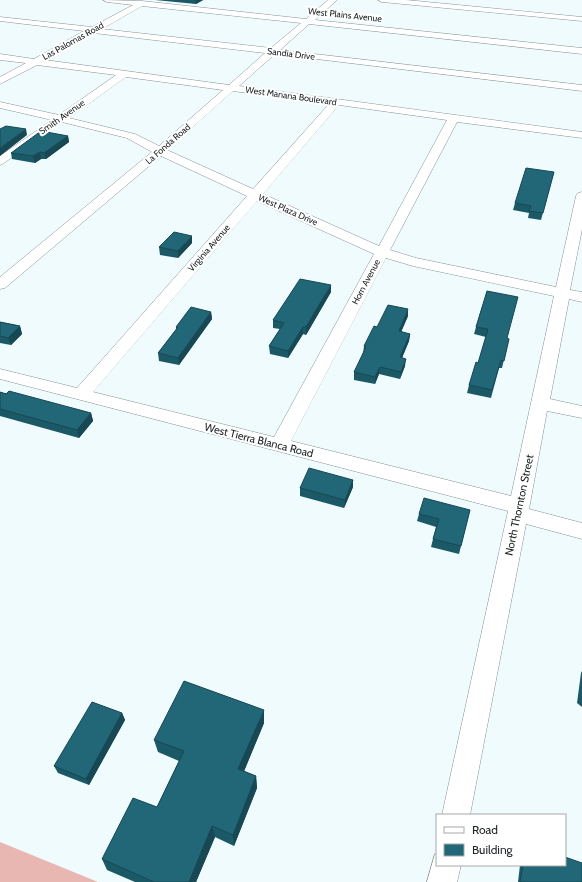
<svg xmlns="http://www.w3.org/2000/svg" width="582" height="882" font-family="Cabin,sans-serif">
<rect width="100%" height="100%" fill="#f0fbfe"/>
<path fill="#e8b7b2" d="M0 842 98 882H0Z"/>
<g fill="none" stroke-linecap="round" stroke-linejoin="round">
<defs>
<path id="minor" d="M103 0 142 1 306 19 328 0H337L315 20 582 48V54L309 24 280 50 582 85V91L275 54 239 86 582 132V138L457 122 390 250 416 258 556 287 576 196 578 193 582 192V229L570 290 582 292V302L569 299 550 399 582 406V418L547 411 529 509 582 523V539L526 524 470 815H442L508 511 0 379V369L77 388 247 196 161 156 5 288 0 289V277L152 152 127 138 62 122 4 163 0 165V156L52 120 0 108V102L59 115 116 75 37 65 0 84V77L26 63 0 60V54L34 59 84 31 0 21V17L92 27 133 5 107 2ZM142 6 301 23 271 48 102 29ZM94 33 265 53 229 85 45 60ZM126 77 223 90 159 146 135 134 69 118ZM233 91 329 104 253 189 167 150ZM339 105 447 120 379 246 263 194ZM257 201 374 254 274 437 93 392ZM386 258 413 266 554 296 511 496 291 441Z
M378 0H406L582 17V21L382 2Z
M435 854H437V865H461L457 882H427Z"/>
</defs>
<use href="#minor" stroke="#849195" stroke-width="1"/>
<use href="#minor" fill="#fff" fill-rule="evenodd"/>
</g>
<path fill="#1c5966" d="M155 0H203L196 4Z
M68 136 69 142 46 159H41L35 163 12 159 11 153Z
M554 172 541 220 528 218 529 213 513 210 515 203Z
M192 243 178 258 160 255 159 247Z
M487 291 507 338 509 339 502 368H499L491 398 467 393 469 385 478 363 486 337 474 334 476 327Z
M331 292 306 335 303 334 288 358 270 354 269 346 280 329 273 328V320Z
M211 312 212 319 179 365 159 361 158 353 176 330V327Z
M408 316 401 332 410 334 409 341 402 358 405 366 400 379 379 374 375 384 354 380V372L363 354 364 346 377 327Z
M0 322 20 326 22 334 11 345 0 343Z
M0 392 91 413 93 421 79 438 0 416Z
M353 480V487L344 508 300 496V488Z
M470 510 459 554 431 547 436 527 417 521 419 514Z
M582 671V707L577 703 581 673Z
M122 713 125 720 89 785 58 773 54 766Z
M264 723 244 771 256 776 257 788 234 846 215 837 196 882H135L107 870 102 859 157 807 179 761 158 752 154 740Z
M520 865H565L582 882H518Z"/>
<path fill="#174853" d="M196 0H203L196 4Z
M26 129 27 135 0 156V148Z
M68 136 69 142 46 159 44 153Z
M40 152 41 159 35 163 33 156Z
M192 236V243L178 258V251Z
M331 285V292L306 335V327Z
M408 309V316L398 339 399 331Z
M211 312 212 319 179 365 178 358Z
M20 326 22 334 11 345 8 338Z
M303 327V334L288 358V351Z
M410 334 409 341 399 365 400 357Z
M406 359 405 366 400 379 401 372Z
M380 367 379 374 375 384V377Z
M91 413 93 421 79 438 77 430Z
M353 480V487L344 508 345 500Z
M264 710V723L240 781 238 769Z
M122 713 125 720 89 785 86 779Z
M256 776 257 788 234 846 233 835Z
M212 826 215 837 196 882H189Z"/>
<path fill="#216777" stroke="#174853" d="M6 126 26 129 0 148V129Z
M41 131 68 136 44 153 40 152 33 156 11 153Z
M526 168 554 172 543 213 529 211 531 206 515 203Z
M174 232 192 236 178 251 159 247Z
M300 279 331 285 306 327H303L288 351 269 346 284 323 273 320Z
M487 291 518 297 507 338 509 339 504 361 501 360 492 390 469 385 476 362 478 363 488 329 476 327Z
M388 305 408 309 399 331 410 334 400 357 406 359 401 372 380 367 375 377 354 372 366 347 364 346 374 326 377 327Z
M191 307 211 312 178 358 158 353 178 327H176Z
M0 322 20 326 8 338 0 336Z
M9 391 91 413 77 430 0 409V392L6 394Z
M309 468 353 480 345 500 300 488Z
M424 498 470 510 461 546 433 539 439 519 419 514Z
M184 681 264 710 238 769 256 776 233 835 212 826 189 882H154L102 859 133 798 157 807 184 751 154 740Z
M92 702 122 713 86 779 54 766Z
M565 857 582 863V882H520L523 865H565Z"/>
<g text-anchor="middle" stroke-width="4" stroke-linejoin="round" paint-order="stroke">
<g font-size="9" fill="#202627" stroke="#fff">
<text transform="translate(345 15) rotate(6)" y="3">West Plains Avenue</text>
<text transform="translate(73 41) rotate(-29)" y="3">Las Palomas Road</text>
<text transform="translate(291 54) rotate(7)" y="3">Sandia Drive</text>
<text transform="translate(291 96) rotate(8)" y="3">West Manana Boulevard</text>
<text transform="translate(62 117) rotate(-35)" y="3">Smith Avenue</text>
<text transform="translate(168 144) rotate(-41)" y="3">La Fonda Road</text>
<text transform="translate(288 210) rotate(24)" y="3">West Plaza Drive</text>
<text transform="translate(209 248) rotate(-49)" y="3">Virginia Avenue</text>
<text transform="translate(366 282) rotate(-62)" y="3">Horn Avenue</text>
</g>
<g font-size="11" fill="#202627" stroke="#fff">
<text transform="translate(259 440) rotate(14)" y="4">West Tierra Blanca Road</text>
<text transform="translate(519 505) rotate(-78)" y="4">North Thornton Street</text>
</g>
</g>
<rect x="436" y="814" width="130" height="52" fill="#ffffff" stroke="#a6a8a9"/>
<rect x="444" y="827" width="20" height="6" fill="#ffffff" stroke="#a6a8a9"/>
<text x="472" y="834" font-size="12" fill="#202627">Road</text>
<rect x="444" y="844" width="20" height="12" fill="#216777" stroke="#a6a8a9"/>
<text x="472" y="854" font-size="12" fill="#202627">Building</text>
</svg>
